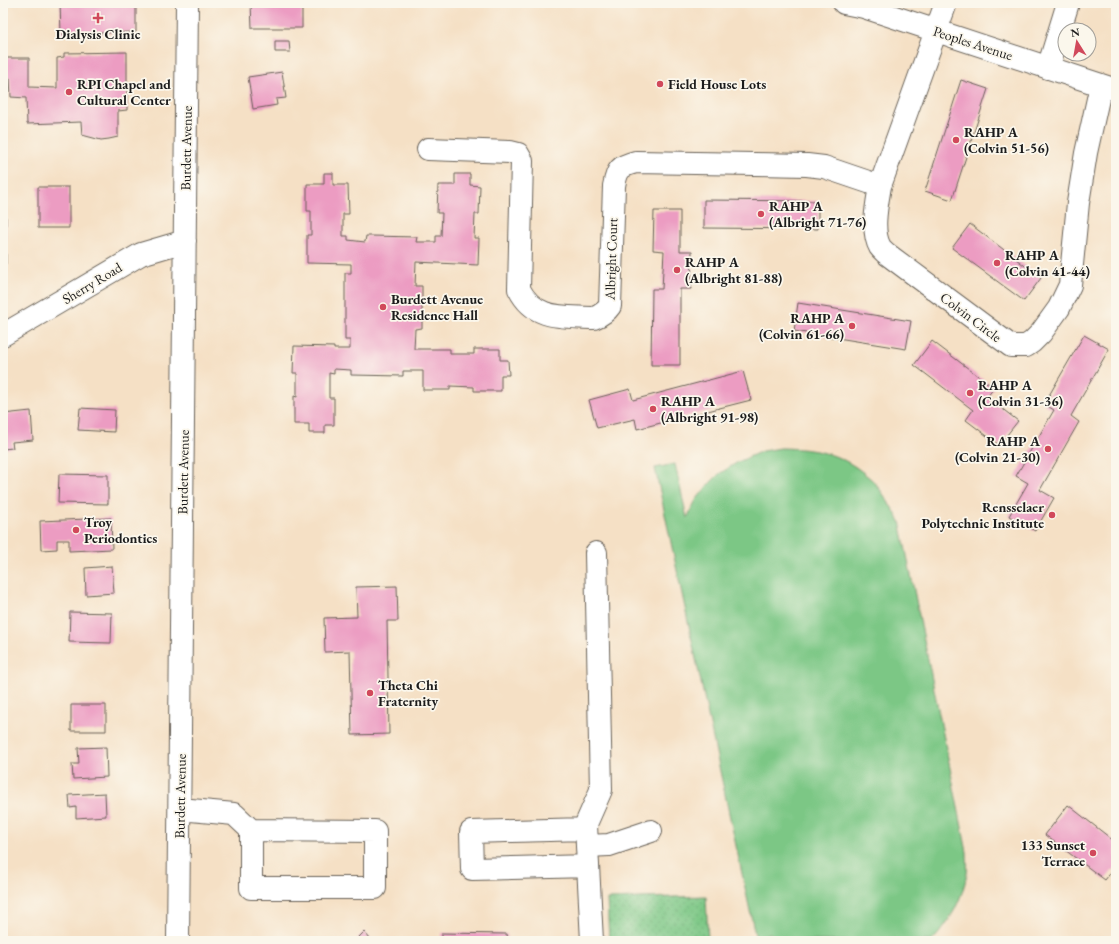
<svg xmlns="http://www.w3.org/2000/svg" width="1119" height="944" font-family="'EB Garamond',serif">
<defs>
<pattern id="park-dots" width="8" height="8" patternUnits="userSpaceOnUse"><rect width="8" height="8" fill="#7cc785"/><path d="M2 2h.1M6 6h.1" fill="none" stroke="#6baa72" stroke-width="1.8" stroke-linecap="round"/></pattern>
</defs>
<rect width="100%" height="100%" fill="#fbf7ec"/>
<filter id="ink" filterUnits="userSpaceOnUse"><feTurbulence type="fractalNoise" baseFrequency=".025" numOctaves="2"/><feDisplacementMap in="SourceGraphic" scale="8" xChannelSelector="R" yChannelSelector="G"/><feConvolveMatrix kernelMatrix="1 2 1 2 8 2 1 2 1" color-interpolation-filters="sRGB"/></filter>
<filter id="wash" filterUnits="userSpaceOnUse"><feTurbulence type="fractalNoise" baseFrequency=".012" numOctaves="4" result="noise"/><feDisplacementMap in="SourceGraphic" scale="16" xChannelSelector="R" yChannelSelector="G"/><feGaussianBlur stdDeviation="0.9" result="paint"/><feColorMatrix in="noise" values="0 0 0 0 0 0 0 0 0 0 0 0 0 0 0 0 0 1.4 0 .05"/><feComposite in="paint" operator="in"/></filter>
<g filter="url(#wash)">
<rect width="100%" height="100%" fill="#f5e0c5"/>
<path fill="#7cc785" stroke="#4c7250" d="M781 448C815 449 838 452 865 474 868 477 872 479 874 482 883 492 893 510 900 521L967 852C967 859 968 867 967 874 962 900 950 922 932 941H779L770 933 756 939 655 468 675 464 687 518 696 500 708 485 719 474 738 462 762 451Z"/>
<path fill="url(#park-dots)" stroke="#4c7250" d="M706 896 708 941H609L607 899Z"/>
<g id="blocks">
<path fill="#ec9cc2" d="M60 3H136V32L61 34Z
M251 3H302V28H252Z
M275 41H289L290 52H275Z
M127 52V110L118 111V137L109 139 101 140 82 135 81 122 27 124 26 98 11 97 10 78 3 77V58H29V87L57 88V58L64 57V53Z
M282 72 286 98 276 99 277 105 253 109 248 77Z
M961 80 988 89 952 200 925 191Z
M324 173H333V185H348L349 214H343V236H348V240L365 242 366 236H371L417 237 416 242H436V236H441L442 213H437L438 185H455V174H470V185L480 186 479 214H475L474 238H479L478 265 416 262 415 286H422V328L415 329 414 349H450V354H474V349H500V360H508L509 375H501V391H474V387L450 386V390H423V371H403V376L351 375V370L334 369V374L329 373V398H334V425H325V433H309V424H294V396L297 397V373H293L294 346 334 347V349H350V340H345V273H351V264L307 263V235H311V211H307V184H324Z
M38 187H69V228H38Z
M704 200 818 201V229L704 228Z
M654 211H680V251H692L691 289H680V365H651L652 289H662L664 251 653 250Z
M3 217H6V264H3Z
M970 224 1041 278 1024 301 952 248Z
M798 303 911 321 906 349 794 331Z
M1084 335 1109 349 1071 416 1079 422 1040 490 1054 498 1035 531 1009 516 1028 483 1016 476 1054 410 1044 404Z
M932 341 994 388 987 397 1018 421 999 445 966 420 973 410 914 365Z
M743 371 751 400 637 429 635 419 597 428 589 400 630 389 633 400Z
M80 408 115 410 114 432 78 430Z
M31 411 33 440 12 442 13 448 3 449V414Z
M59 474 108 475V504L58 503Z
M111 518 112 549 69 551V540H57V549L41 550 40 521Z
M112 566 114 593 86 595 85 568Z
M397 586 398 621H387L389 734 352 735 350 651 325 652 324 618 357 617 356 587Z
M70 612 112 613 111 643 69 642Z
M71 705H106V731H71Z
M106 747 107 777 73 779 72 764H79L78 748Z
M105 793 106 816 76 818V807L70 808 69 795Z
M1068 805 1114 841 1116 838V866L1105 880 1045 835Z
M364 932 372 941H355Z
M442 933 507 934 508 941H442Z"/>
</g>
</g>
<g filter="url(#ink)">
<use href="#blocks" fill-opacity="0" stroke="#686157" stroke-width="1"/>
<g fill="none" stroke-linecap="round" stroke-linejoin="round">
<defs>
<path id="minor" d="M844 3 864 7 1116 90
M946 3 880 186C877 204 871 231 880 247 882 250 885 252 887 254L1011 346H1026L1032 342 1041 333 1059 308 1070 285 1078 203 1086 153 1101 85
M1048 68 1068 3
M428 149 510 152 518 154 522 161 519 289C535 321 563 316 594 318 601 315 606 312 610 306L614 186C617 169 620 166 636 162L807 165 824 167 880 186
M3 335 141 254 185 241
M180 809 234 814 251 830V888H375V831L251 830
M586 829 471 832 472 869 588 866
M587 846 586 824 601 790 596 553
M178 941 187 3
M592 941 587 846 609 845 651 831"/>
</defs>
<use href="#minor" stroke="#686157" stroke-width="24"/>
<use href="#minor" stroke="#fff" stroke-width="22"/>
</g>
</g>
<g fill="#d1495b" stroke="#fbf7ec" stroke-width="1.5">
<path d="M96 12h4v4h4v4h-4v4h-4v-4h-4v-4h4z"/>
<circle cx="660" cy="84" r="4"/>
<circle cx="69" cy="92" r="4"/>
<circle cx="956" cy="140" r="4"/>
<circle cx="761" cy="214" r="4"/>
<circle cx="997" cy="263" r="4"/>
<circle cx="677" cy="270" r="4"/>
<circle cx="383" cy="307" r="4"/>
<circle cx="852" cy="326" r="4"/>
<circle cx="970" cy="393" r="4"/>
<circle cx="653" cy="409" r="4"/>
<circle cx="1048" cy="449" r="4"/>
<circle cx="1052" cy="515" r="4"/>
<circle cx="76" cy="530" r="4"/>
<circle cx="370" cy="693" r="4"/>
<circle cx="1093" cy="853" r="4"/>
</g>
<g text-anchor="middle" stroke-width="3.5" stroke-linejoin="round" paint-order="stroke">
<g font-size="14" font-weight="bold" fill="#1c1c1c" stroke="#fbf7ec" text-anchor="start">
<text x="98" y="39" text-anchor="middle">Dialysis Clinic</text>
<text x="77" y="89">RPI Chapel and<tspan x="77" dy="16">Cultural Center</tspan></text>
<text x="668" y="89">Field House Lots</text>
<text x="964" y="137">RAHP A<tspan x="964" dy="16">(Colvin 51-56)</tspan></text>
<text x="769" y="211">RAHP A<tspan x="769" dy="16">(Albright 71-76)</tspan></text>
<text x="1005" y="260">RAHP A<tspan x="1005" dy="16">(Colvin 41-44)</tspan></text>
<text x="685" y="267">RAHP A<tspan x="685" dy="16">(Albright 81-88)</tspan></text>
<text x="391" y="304">Burdett Avenue<tspan x="391" dy="16">Residence Hall</tspan></text>
<text x="844" y="323" text-anchor="end">RAHP A<tspan x="844" dy="16">(Colvin 61-66)</tspan></text>
<text x="978" y="390">RAHP A<tspan x="978" dy="16">(Colvin 31-36)</tspan></text>
<text x="661" y="406">RAHP A<tspan x="661" dy="16">(Albright 91-98)</tspan></text>
<text x="1040" y="446" text-anchor="end">RAHP A<tspan x="1040" dy="16">(Colvin 21-30)</tspan></text>
<text x="1044" y="512" text-anchor="end">Rensselaer<tspan x="1044" dy="16">Polytechnic Institute</tspan></text>
<text x="84" y="527">Troy<tspan x="84" dy="16">Periodontics</tspan></text>
<text x="378" y="690">Theta Chi<tspan x="378" dy="16">Fraternity</tspan></text>
<text x="1085" y="850" text-anchor="end">133 Sunset<tspan x="1085" dy="16">Terrace</tspan></text>
</g>
<g font-size="14" fill="#1c1c1c" stroke="#fbf7ec">
<text transform="translate(973 43) rotate(18)" y="5">Peoples Avenue</text>
<text transform="translate(186 148) rotate(-89)" y="5">Burdett Avenue</text>
<text transform="translate(611 259) rotate(-88)" y="5">Albright Court</text>
<text transform="translate(92 283) rotate(-31)" y="5">Sherry Road</text>
<text transform="translate(971 317) rotate(37)" y="5">Colvin Circle</text>
<text transform="translate(183 472) rotate(-89)" y="5">Burdett Avenue</text>
<text transform="translate(180 796) rotate(-89)" y="5">Burdett Avenue</text>
</g>
</g>
<rect width="1119" height="944" fill="none" stroke="#fbf7ec" stroke-width="16"/>
<g transform="translate(1077 42) rotate(349)"><circle r="19" fill="#fbf7ec" stroke="#a29f99"/>
<path d="M0-3L7 15L0 10L-7 15Z" fill="#d1495b"/>
<text y="-6" font-size="11" font-weight="bold" text-anchor="middle" fill="#1c1c1c">N</text>
</g>
</svg>
